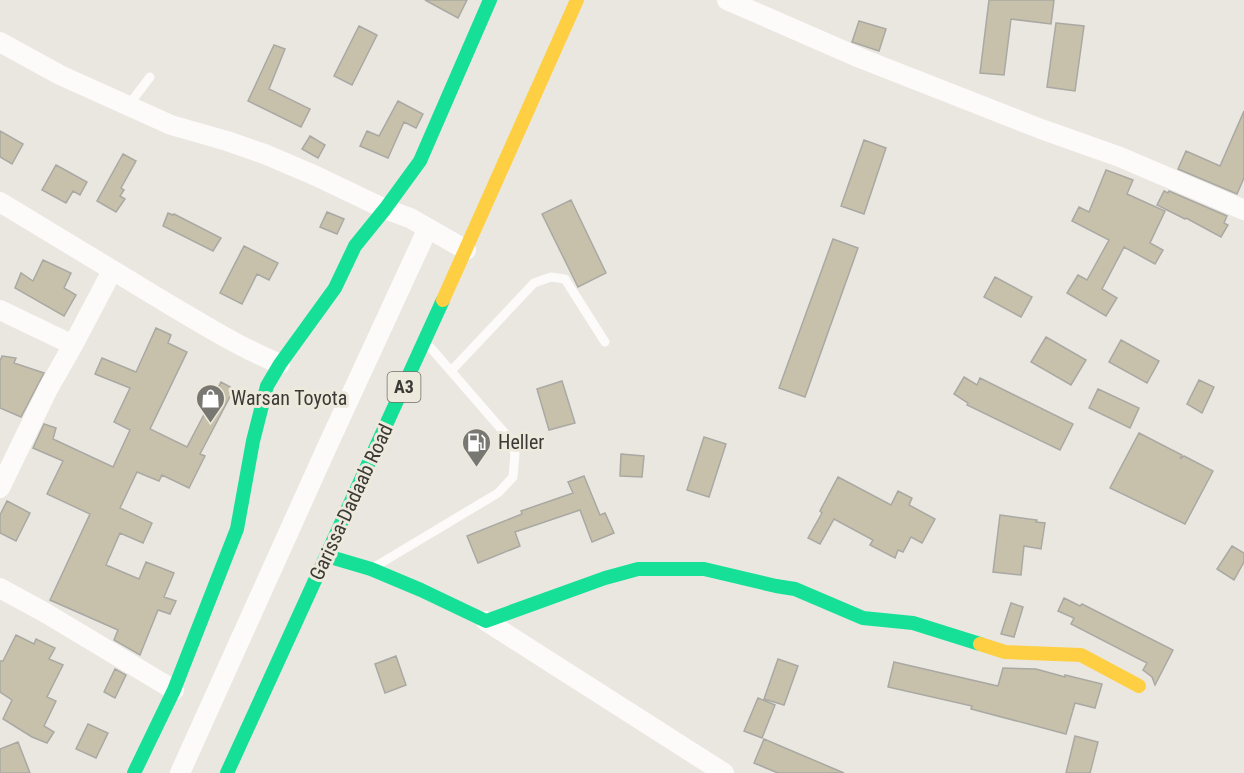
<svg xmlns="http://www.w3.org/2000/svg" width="1244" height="773" font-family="'Roboto Condensed',sans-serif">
<rect width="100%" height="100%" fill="#e9e7e0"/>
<path fill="#c7c1ab" stroke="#aaa8a3" stroke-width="1.5" d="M425 0H467L458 18Z
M989 0H1054L1051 24 1011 19 1004 75 980 73Z
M859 21 886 29 879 51 852 42Z
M1056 23 1084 26 1075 91 1047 87Z
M359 26 377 35 352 85 334 76Z
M274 45 285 49 269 89 310 109 301 127 248 101Z
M398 101 423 114 416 128 404 122 388 158 360 146 367 131 379 136Z
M1244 111V178L1237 194 1178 169 1186 151 1220 166Z
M0 131 23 144 12 164 0 157Z
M310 136 325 145 318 158 302 149Z
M864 140 886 148 864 214 841 206Z
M123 154 136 161 121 188 124 190 120 196 125 199 116 212 97 201Z
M56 165 87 182 80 195 73 191 66 203 42 190Z
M1106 170 1133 180 1127 194 1165 211 1150 243 1163 250 1155 264 1124 247 1102 289 1117 298 1106 316 1067 293 1078 275 1087 280 1109 240 1072 221 1079 207 1089 212Z
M1164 191 1168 193 1169 191 1227 216 1224 223 1228 225 1221 237 1186 218 1185 219 1157 205Z
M571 200 606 273 578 287 542 214Z
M327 212 344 219 337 234 320 227Z
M168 213 173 215 174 214 221 238 213 251 163 226Z
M833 239 858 248 805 397 779 388Z
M244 246 278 263 269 280 257 274 242 304 220 293Z
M43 260 71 273 64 288 76 295 64 316 15 288 21 273 33 281Z
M995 277 1032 297 1021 317 984 297Z
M156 328 171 335 168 343 187 352 150 429 187 447 221 382 234 389 200 454 205 456 189 488 162 475 159 481 137 472 120 508 152 523 143 543 120 533 106 565 139 579 146 562 174 573 164 597 176 601 170 614 158 610 140 655 114 640 118 630 50 600 90 514 47 494 63 461 33 448 44 424 56 428 53 439 113 467 130 430 114 422 130 388 95 374 102 358 136 372Z
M1046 337 1086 360 1071 385 1031 362Z
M1121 340 1159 361 1147 383 1109 362Z
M2 356 16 358 14 363 44 373 21 417 0 408V359H1Z
M964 377 977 385 980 378 1073 424 1060 450 967 405 968 403 954 394Z
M1199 380 1214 387 1202 413 1187 404Z
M562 381 575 423 549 430 537 389Z
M1098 389 1139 408 1130 428 1089 408Z
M1139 433 1182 455 1180 459 1184 456 1213 471 1185 524 1110 488Z
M704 437 726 444 709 497 687 490Z
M621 454 644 456 642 477 620 476Z
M584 476 600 515 605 513 614 533 592 542 580 510 515 532 520 546 478 563 467 536 522 514 521 511 573 493 568 482Z
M838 477 891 505 898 491 912 498 909 505 935 519 922 543 911 537 903 552 898 550 895 558 870 545 873 540 834 519 820 544 808 538 822 513 820 511Z
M7 501 30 513 16 541 0 533V515Z
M1000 515 1037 520 1036 522 1045 523 1041 549 1024 546 1021 575 993 572Z
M1232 546 1244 553V562L1234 580 1217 569Z
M1064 598 1080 606 1082 604 1173 650 1155 685 1152 677 1143 670 1147 663 1071 624 1074 618 1058 611Z
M1011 603 1023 607 1014 637 1001 634Z
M16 635 34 644 36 639 55 648 49 659 63 665 47 697 56 701 44 726 54 732 47 743 32 737 3 719 12 700 0 692V661H3Z
M396 656 406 685 385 693 375 664Z
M778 659 798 666 784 705 764 699Z
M894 662 998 686 1003 668 1036 669 1065 677V675L1102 684 1095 708 1075 703 1066 734 971 709 972 706 888 687Z
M115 669 126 675 115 698 104 692Z
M758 698 775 705 762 738 744 731Z
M88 724 108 733 96 758 76 749Z
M1075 736 1098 742 1090 773H1066Z
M764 739 844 773H778L754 763Z
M18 742 30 773H0V749Z"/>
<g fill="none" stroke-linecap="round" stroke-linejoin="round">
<path stroke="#fcfbfa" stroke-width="9" d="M128 106 150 77
M451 371 534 283 551 277 565 279 605 342
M376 566 498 493 513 477 515 454 509 438 430 347"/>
<path stroke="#fcfbfa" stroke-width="20" d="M727 0 860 58 1041 129 1120 157 1244 210
M0 42 60 75 171 125 227 141 267 155 316 176 385 209 410 218 466 250
M0 202C57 236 113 271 170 305 206 326 241 348 280 364
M0 310 73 345
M0 488 48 389 73 345 112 271
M0 588 44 612 174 690
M486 621 724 773
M180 773 327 447 428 228"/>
<path stroke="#16e098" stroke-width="14" d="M327 556 371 569 421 590 486 621 605 578 638 569H704L776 586 795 589 863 618 913 623 980 644
M134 773 174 690 237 529 253 441 267 386 280 364 335 288 355 246 385 209 420 161 490 0
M227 773 443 300"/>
<path stroke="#ffcf43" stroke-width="14" d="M443 300 577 0
M980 644 1005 652 1081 655 1139 686"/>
</g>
<defs>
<symbol id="shop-pin" viewBox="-11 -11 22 30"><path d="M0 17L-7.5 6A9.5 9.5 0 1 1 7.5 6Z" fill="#797772" stroke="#ede9dc"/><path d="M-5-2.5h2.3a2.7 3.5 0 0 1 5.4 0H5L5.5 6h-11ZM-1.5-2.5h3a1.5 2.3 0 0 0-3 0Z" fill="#fff"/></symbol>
<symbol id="fuel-pin" viewBox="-11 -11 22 30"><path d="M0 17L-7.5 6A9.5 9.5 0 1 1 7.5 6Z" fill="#797772" stroke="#ede9dc"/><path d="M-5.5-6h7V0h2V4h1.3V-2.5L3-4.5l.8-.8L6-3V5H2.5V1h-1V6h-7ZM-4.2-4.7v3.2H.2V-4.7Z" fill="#fff"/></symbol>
</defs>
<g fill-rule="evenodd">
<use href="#shop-pin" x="194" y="382" width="33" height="45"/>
<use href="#fuel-pin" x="460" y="426" width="33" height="45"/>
</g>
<g text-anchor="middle" stroke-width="6" stroke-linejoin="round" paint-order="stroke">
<rect fill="#ede9dc" stroke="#716e68" stroke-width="1.5" x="387.5" y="372" width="33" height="30" rx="4.5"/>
<g font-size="18" font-weight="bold" fill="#3c3a36">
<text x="404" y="393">A3</text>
</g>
<g font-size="20" fill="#3c3a36" stroke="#ede9dc" text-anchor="start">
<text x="231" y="405">Warsan Toyota</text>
<text x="498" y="449">Heller</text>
</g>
<g font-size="20" fill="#3c3a36" stroke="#ede9dc">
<text transform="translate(351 502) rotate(-65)" y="7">Garissa-Dadaab Road</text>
</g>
</g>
</svg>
